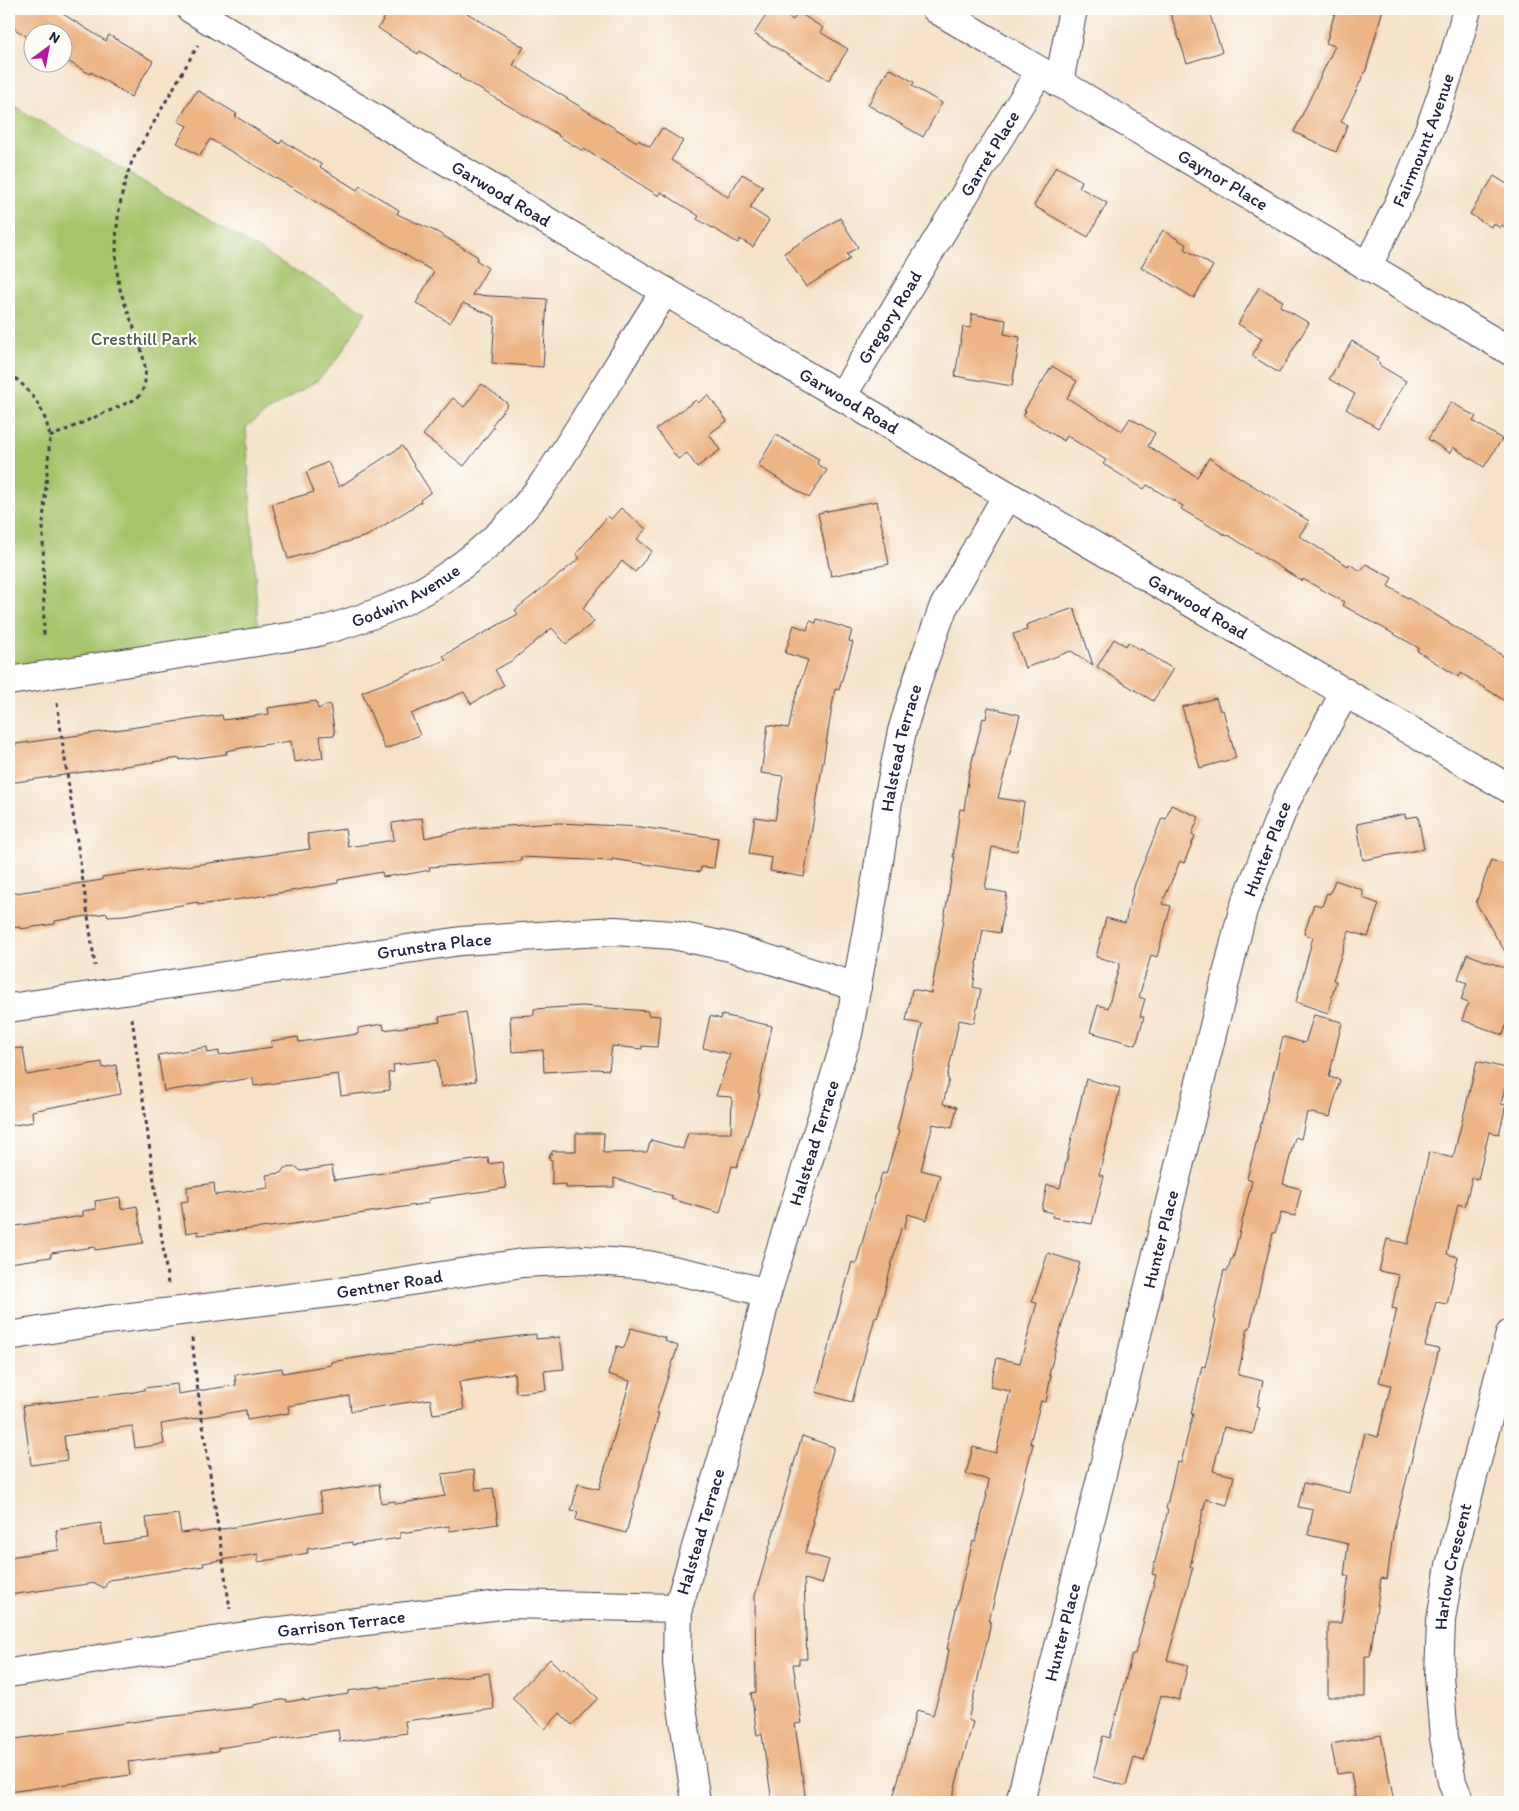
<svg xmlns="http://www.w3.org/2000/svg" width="1519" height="1811" font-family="Itim,sans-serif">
<rect width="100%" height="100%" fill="#fdfcf7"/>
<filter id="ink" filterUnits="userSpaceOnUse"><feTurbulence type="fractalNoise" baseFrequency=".02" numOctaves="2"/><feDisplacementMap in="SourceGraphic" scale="10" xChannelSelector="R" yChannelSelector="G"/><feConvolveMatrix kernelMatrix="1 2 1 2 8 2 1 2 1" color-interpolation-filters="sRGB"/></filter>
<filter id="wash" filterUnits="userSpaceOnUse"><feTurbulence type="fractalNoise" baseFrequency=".0096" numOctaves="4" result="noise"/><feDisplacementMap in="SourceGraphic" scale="20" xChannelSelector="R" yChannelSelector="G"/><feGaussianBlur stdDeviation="1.12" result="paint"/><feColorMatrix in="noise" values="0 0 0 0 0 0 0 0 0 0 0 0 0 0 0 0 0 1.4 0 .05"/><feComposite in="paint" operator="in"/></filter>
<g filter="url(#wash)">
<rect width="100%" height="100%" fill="#f5e2c9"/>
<path fill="#a6c46b" stroke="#647353" d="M9 103 366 312 339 357 318 380 268 411 246 427 259 642 9 681Z"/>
<g id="blocks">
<path fill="#edb484" d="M9 9H55L106 41 109 35 153 61 131 97 91 72 90 74 62 58V32H32V40L9 25Z
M390 9H460L524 47 513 65 637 142 638 140 650 147 662 128 683 141 671 160 728 197 742 174 763 186 750 208 769 220 753 247 740 239 738 243 697 219 699 216 661 192 659 196 584 149 583 151 558 136 559 135 459 77 460 76 420 51 418 54 378 28Z
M770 9H774L793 20 798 12 823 28 820 32 848 49 829 80 754 34Z
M1169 9H1208L1222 52 1187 63Z
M1336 9H1383L1366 70 1341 122 1348 125 1336 152 1294 132 1335 46 1326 43Z
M889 68 914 82 912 86 942 103 923 137 868 105Z
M197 90 237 114 235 116 280 144 282 140 322 165 320 167 357 190 360 186 399 210 397 214 437 232 478 257 476 260 488 268 472 295 547 299 543 367 492 363 495 317 463 303 450 323 416 303 434 272 210 139 200 156 177 143 187 126 178 121Z
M1056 166 1082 181 1079 187 1107 203 1088 237 1034 206Z
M1494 176 1510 186V230L1502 225 1500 228 1493 223 1491 227 1470 214Z
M840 218 858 247 847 254 850 259 806 287 784 253Z
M1163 230 1187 245 1185 249 1213 266 1194 298 1141 267Z
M1259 287 1283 301 1280 306 1309 323 1279 373 1252 356 1262 338 1238 324Z
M972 314 1006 320 1004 334 1020 337 1012 386 955 376 963 327 970 328Z
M1352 341 1378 357 1376 360 1380 363 1379 365 1406 381 1378 428 1346 409 1355 394 1329 379Z
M1052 366 1077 381 1067 398 1122 431 1130 418 1155 433 1148 446 1197 477 1209 458 1309 521 1299 536 1348 566 1349 564 1361 571 1366 564 1392 578 1388 586 1510 660V704L1461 673 1459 677 1417 651 1419 648 1342 605 1344 602 1303 579 1302 581 1228 535 1227 536 1181 509 1183 506 1147 485 1144 489 1103 464 1106 460 1067 436 1064 441 1023 416 1026 411H1024Z
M482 384 508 404 492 425 494 427 464 466 423 435 453 398 464 407Z
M708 395 727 421 709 434 720 450 697 467 687 453 678 459 656 429 696 400 698 403Z
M1451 402 1476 417 1473 421 1502 439 1484 467 1453 447 1450 453 1428 439Z
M776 435 819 459 817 464 827 470 809 498 758 466Z
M402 446 431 492 420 500 421 502 367 536 288 559 272 504 314 492 306 472 328 462 339 487Z
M877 501 889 564 831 576 818 513Z
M621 508 646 529 637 539 652 551 635 572 622 561 583 608 594 622 566 644 552 628 513 660 495 670 504 685 471 704 464 692 411 714 420 735 385 749 362 692 446 660 443 656 518 614 515 610 580 558 576 554 608 516 611 519Z
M1074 608 1093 665 1071 651 1025 668 1013 634 1027 630 1026 625Z
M817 619 852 630 849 641 853 642 839 690 835 689 804 877 770 871 772 858 749 854 755 817 775 820 783 776 761 773 768 725 789 728 793 705 808 660 785 653 794 625 807 630 810 621 816 623Z
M1114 639 1126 646 1128 642 1140 650 1141 649 1173 669 1153 701 1097 667Z
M1216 698 1220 711 1223 710 1236 758 1200 768 1182 707Z
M316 701 318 709 330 704 335 735 320 736 323 758 294 762 291 741 241 748 226 751 227 754 180 760V758L9 783V745L222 715 223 720 269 714 268 708Z
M988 707 1020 715 998 798 1024 802 1017 851 992 847 985 889 1007 893 1000 933 983 930 973 987 981 989 974 1023 959 1020 947 1078 949 1079 943 1104 957 1107 952 1128 933 1124 921 1170 940 1175 927 1220 908 1214 904 1229 901 1228 886 1286 877 1318 875 1317 852 1402 816 1392 852 1262 856 1264 882 1173 886 1174 899 1131 897 1130 922 1024 906 1021 912 989 931 993 955 857H953L960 809 964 810 969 773 983 718 986 719Z
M1171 805 1199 817 1192 834 1195 836 1184 863 1180 861 1162 904 1171 906 1157 957 1151 955 1139 997 1145 999 1140 1016 1144 1017 1136 1045 1090 1032 1098 1005 1108 1008 1120 963 1096 957 1106 918 1125 923 1135 884 1162 818 1166 819Z
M1405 814V818L1418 816 1424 849 1363 860 1357 824Z
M422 818 425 838 473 828 559 823 640 827 718 838 714 868 701 867 700 872 612 859V861L521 857V861L429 867 430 870 403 875V874L383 877 382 872 338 880V883L249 898 198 905V902L125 915 108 916 107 913 55 921V924L20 929V927L9 928V894L102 880V877L151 870V871L310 849 307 834 345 829 348 847 394 840 392 823Z
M1491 860 1510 867V960L1476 903Z
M1335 880 1363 890V898L1379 904 1368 937 1349 931 1333 980 1336 981 1328 1013 1296 1002 1313 937 1304 934 1314 904 1322 906 1327 893 1330 894Z
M1467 954 1510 970V1014L1503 1035 1462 1020 1468 1003 1461 1000 1467 983 1458 979Z
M582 1006 648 1011V1015L660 1016 657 1047 642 1046V1049L612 1046 609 1070 596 1069 544 1072 543 1050 512 1052 510 1016 534 1015V1009Z
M466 1012 476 1081 441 1087 437 1060 393 1065 394 1072 388 1073 390 1090 341 1096 338 1074 254 1086 253 1078 164 1091 158 1055 207 1047 208 1053 219 1051V1055L272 1047 271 1041 298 1037 299 1042 358 1034V1028L383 1024 384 1030 440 1022 439 1017Z
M722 1015 772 1026 758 1093 760 1094 737 1167 732 1166 720 1213 671 1199 673 1196 614 1178V1187L566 1188V1184L552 1185V1160L549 1159 550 1154H552V1151H576V1133H604L603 1153 647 1152 651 1140 683 1149 688 1133H731L732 1097 716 1096 730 1054 703 1048 710 1016 721 1019Z
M1314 1015 1342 1022 1329 1077 1340 1080 1330 1117 1307 1112 1301 1139 1295 1137 1283 1184 1301 1189 1295 1216 1281 1213 1275 1233H1273L1250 1328H1248L1238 1375 1263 1381 1257 1406 1260 1407 1253 1434 1224 1427 1213 1471 1234 1476 1227 1505 1206 1499 1190 1567H1193L1167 1660 1188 1665 1179 1700 1161 1695 1144 1761 1134 1758 1126 1786 1093 1777 1103 1736 1110 1738 1132 1654H1135L1156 1575 1152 1574 1168 1510 1166 1509 1177 1462 1181 1463 1193 1414H1191L1202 1366 1205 1367 1216 1320 1213 1319 1224 1270 1228 1271 1231 1259H1233L1252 1181 1247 1179 1283 1037 1305 1043Z
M23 1048 27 1075 102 1062 103 1068 116 1065 121 1094 32 1111 33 1122 9 1126V1049Z
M1477 1061 1509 1069 1501 1104 1506 1105 1499 1134 1489 1132 1478 1179 1472 1178 1465 1206 1458 1204 1447 1254 1458 1257 1447 1304 1436 1302 1425 1346 1439 1349 1393 1534 1387 1579 1381 1578 1370 1656H1365V1697H1328V1623H1341L1349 1576H1344L1348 1544 1308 1535 1313 1510 1298 1507 1304 1483 1350 1493 1365 1433 1378 1437 1391 1385 1379 1382 1397 1309 1392 1308 1399 1275 1379 1271 1387 1239 1408 1244 1429 1152 1453 1158Z
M1086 1079 1120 1088 1099 1175 1104 1176 1092 1224 1052 1217 1053 1213 1042 1210 1047 1185 1060 1188Z
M488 1158 489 1164 502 1162 506 1188 428 1199 429 1203 287 1225 198 1235V1231L186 1233 181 1202 188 1201 187 1187 214 1183 215 1195 269 1188 266 1175 281 1173 284 1168 296 1167 301 1171 332 1166 334 1180Z
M120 1197 121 1209 137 1206 143 1243 95 1250 94 1247 51 1253V1257L9 1263V1227L83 1216V1211L96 1209 95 1201Z
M1048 1253 1080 1263 1059 1335 1049 1375H1051L1046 1402 1041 1401 1030 1443 1033 1444 989 1621H991L987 1641 968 1720 973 1722 951 1802H892L917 1710 933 1715 945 1672 949 1649H947L962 1583 973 1541 975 1542 987 1495H986L989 1480 966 1474 973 1447 996 1453 1010 1391 990 1387 997 1358 1020 1363 1037 1303 1032 1302Z
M631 1328 666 1338 665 1341 678 1346 656 1413H659L626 1533 576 1520 578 1512 571 1511 578 1484 599 1489 630 1381 608 1374 617 1346 624 1348Z
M536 1334V1339L560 1337 564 1369 544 1371 546 1390 516 1393 514 1373 459 1382 464 1410 433 1414 430 1399 351 1411 349 1396 288 1406 289 1413 247 1420 246 1410 161 1424 164 1444 135 1448 132 1426 64 1436 67 1460 31 1465 23 1406 129 1393 144 1390V1388L177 1384 178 1394 236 1385 235 1375 282 1368 283 1373 331 1365V1362L380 1354Z
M802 1436 834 1447 812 1521 814 1522 805 1553 829 1560 822 1584 804 1579 807 1659H799V1664H793L802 1723 795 1724 806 1802H772L762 1734 757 1735 751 1693 756 1692 755 1596Z
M474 1470 476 1490 493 1488 498 1524 450 1531 449 1526 400 1533V1538L352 1545V1542L307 1549 308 1553 258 1562V1554L203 1563 204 1566 109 1580 104 1588 95 1583 9 1595V1557L59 1550 56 1530 101 1523 104 1544 149 1538 146 1518 178 1514 181 1533 198 1531 199 1533 323 1512 319 1493 379 1484 381 1503 395 1501 396 1504 445 1496 442 1474Z
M550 1659 561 1670 564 1668 573 1677 574 1676 598 1698 572 1725 560 1713 545 1729 512 1698Z
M489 1673 494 1709 405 1721 407 1733 340 1742 338 1730 218 1748V1751L128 1762 130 1775 9 1792V1740L166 1717 254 1707V1705L286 1699 287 1702 304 1699V1701L348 1694V1691L381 1686V1688Z
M1381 1735 1394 1802H1356L1351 1772 1337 1774 1331 1744Z"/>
</g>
</g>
<g filter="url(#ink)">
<use href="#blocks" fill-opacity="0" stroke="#423f50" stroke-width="1"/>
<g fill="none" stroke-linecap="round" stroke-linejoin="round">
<defs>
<g id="minor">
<path id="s1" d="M191 9 1007 495 1510 789"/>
<path id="s2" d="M936 9 1510 351"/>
<path d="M1059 83 1073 9"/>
<path id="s3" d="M1367 267C1379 243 1391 220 1402 196 1429 135 1451 73 1467 9"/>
<path id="s4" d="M842 396 1040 71"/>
<path id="s5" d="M9 681 314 633C347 624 379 614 410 598 458 573 504 535 537 492 558 464 576 433 595 403 618 366 641 328 665 291"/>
<path id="s6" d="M9 1008 461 941 615 931 673 935 730 947 857 987"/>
<path id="s7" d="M9 1336 106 1320 355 1290 522 1263 585 1260 648 1265 701 1276 767 1293"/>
<path id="s8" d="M9 1673 264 1633 509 1604 678 1608"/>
<path id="s9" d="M696 1802 682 1707 677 1663 678 1608 748 1371 767 1293 848 1034 877 875 889 795 902 731 920 672 943 608 1007 495"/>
<path id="s10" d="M1020 1802 1243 910 1287 799 1345 692"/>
<path id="s11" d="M1460 1802 1452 1782 1444 1738 1439 1676 1441 1620 1450 1565 1510 1334"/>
</g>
</defs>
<use href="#minor" stroke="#423f50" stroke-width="30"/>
<path stroke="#423f50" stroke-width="3" stroke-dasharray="4 4" stroke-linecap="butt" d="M9 373C31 390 45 409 50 437L43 522 44 637
M50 437 136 399C164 374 121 309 118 279 113 238 118 197 133 159L198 45
M57 703C69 791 83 878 95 966
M132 1018 168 1284
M192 1338 197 1385 230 1609"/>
<use href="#minor" stroke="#fff" stroke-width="28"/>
</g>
</g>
<g text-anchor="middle" stroke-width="4.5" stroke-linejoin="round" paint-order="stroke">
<g font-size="18" fill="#22223b" stroke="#fdfcf7">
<text dy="6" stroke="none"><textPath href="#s3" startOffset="139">Fairmount Avenue</textPath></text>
<text dy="6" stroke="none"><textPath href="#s4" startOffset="284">Garret Place</textPath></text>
<text dy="6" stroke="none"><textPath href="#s2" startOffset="334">Gaynor Place</textPath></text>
<text dy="6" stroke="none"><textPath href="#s1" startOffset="361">Garwood Road</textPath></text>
<text dy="6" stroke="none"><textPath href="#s4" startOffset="92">Gregory Road</textPath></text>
<text dy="6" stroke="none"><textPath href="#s1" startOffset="766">Garwood Road</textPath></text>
<text dy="6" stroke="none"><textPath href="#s5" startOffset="408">Godwin Avenue</textPath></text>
<text dy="6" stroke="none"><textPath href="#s1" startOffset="1171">Garwood Road</textPath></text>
<text dy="6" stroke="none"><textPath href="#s9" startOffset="1085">Halstead Terrace</textPath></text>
<text dy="6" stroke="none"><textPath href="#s10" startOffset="985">Hunter Place</textPath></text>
<text dy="6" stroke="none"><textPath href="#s6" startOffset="430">Grunstra Place</textPath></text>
<text dy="6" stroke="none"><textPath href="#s9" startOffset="680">Halstead Terrace</textPath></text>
<text dy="6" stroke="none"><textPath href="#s10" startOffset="580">Hunter Place</textPath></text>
<text dy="6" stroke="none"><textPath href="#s7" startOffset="384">Gentner Road</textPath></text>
<text dy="6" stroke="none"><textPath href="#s9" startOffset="275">Halstead Terrace</textPath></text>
<text dy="6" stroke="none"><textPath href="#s11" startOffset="239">Harlow Crescent</textPath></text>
<text dy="6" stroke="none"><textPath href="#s8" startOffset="336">Garrison Terrace</textPath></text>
<text dy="6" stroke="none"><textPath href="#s10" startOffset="175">Hunter Place</textPath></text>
</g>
<g font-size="18" fill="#505b4c" stroke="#fdfcf7">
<text x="144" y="345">Cresthill Park</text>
</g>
</g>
<rect width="1519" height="1811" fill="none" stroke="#fdfcf7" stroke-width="30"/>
<g transform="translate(48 48) rotate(32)"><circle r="24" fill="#fdfcf7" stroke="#a5a5ac"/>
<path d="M0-4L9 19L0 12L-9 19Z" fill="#b5179e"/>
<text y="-8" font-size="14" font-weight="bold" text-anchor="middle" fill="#22223b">N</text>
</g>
</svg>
